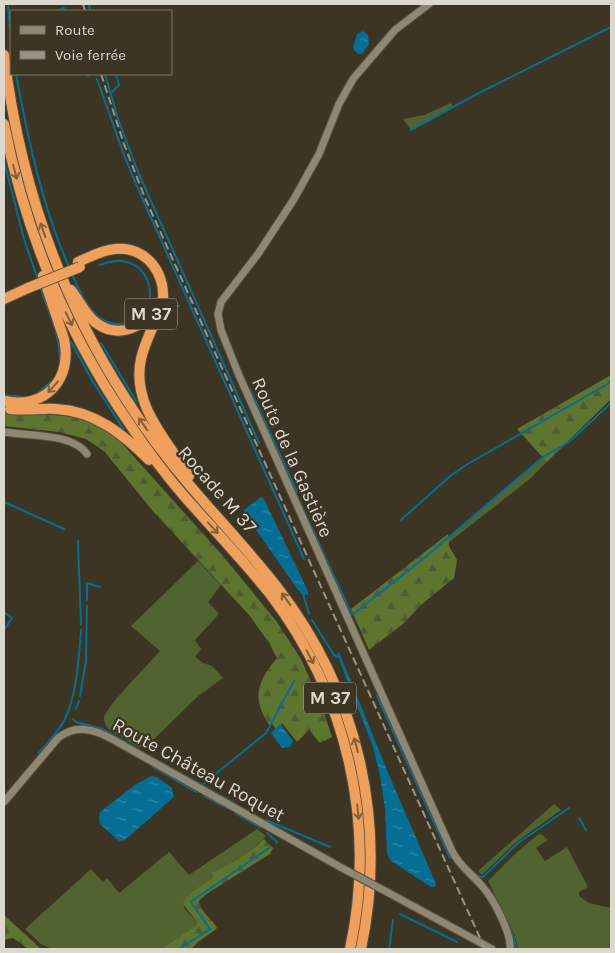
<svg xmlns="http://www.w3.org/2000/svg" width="615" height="953" font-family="Karla,sans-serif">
<defs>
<pattern id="forest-firs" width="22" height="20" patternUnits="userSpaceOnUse" patternTransform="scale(1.25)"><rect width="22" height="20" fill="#5d752f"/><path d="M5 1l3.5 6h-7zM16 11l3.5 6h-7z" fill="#505b36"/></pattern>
<pattern id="water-ripples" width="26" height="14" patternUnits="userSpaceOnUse" patternTransform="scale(1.25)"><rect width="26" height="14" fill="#046e94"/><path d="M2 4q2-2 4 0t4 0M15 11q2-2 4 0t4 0" fill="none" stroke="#3489a6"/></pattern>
</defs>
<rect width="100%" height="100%" fill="#3c3523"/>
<path fill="#516430" d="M451 103 453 107 411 130 403 119 424 115Z
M543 457 547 462 531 478 448 543V538Z
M198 561 221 585 208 602 219 614 195 640 201 649 195 657 203 663 212 666 223 678 197 697 146 747C138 749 130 742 122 737 115 733 105 730 104 719 104 708 150 663 160 651L131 626Z
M554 804 561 810 515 843 482 875 478 871Z
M257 829 266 836C251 852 233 864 213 872L214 878 188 894 184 908 197 922V925L161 949H52L41 944 25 929 91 869 103 882 107 878 119 893 169 852 189 875Z
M539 834H541L548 840 536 848 545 861 567 847 588 887 579 892V896L589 903 611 908V949H518L515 936 488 881 517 852Z"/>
<path fill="url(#forest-firs)" d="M611 375V399L547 462 517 429Z
M4 412C37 417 71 410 102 427 107 430 113 435 118 439L223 556 277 622 301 659 321 704 332 737 320 743 309 730 297 742 282 723 277 730 272 724 270 726C251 698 257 682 277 658L269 643 250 616 152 510 104 451 86 439 59 432 4 426Z
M448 534 449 546 457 560 454 578 421 605 403 624 369 650 351 609Z
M264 839 273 848 270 854 205 895 199 901C200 912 212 918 217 928L215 930 198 942 191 949H161L197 925V922L183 904 188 894 213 878 212 872C231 865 249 853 264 839Z
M4 915 41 949H28L13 938 4 940Z"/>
<path fill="url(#water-ripples)" d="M363 31 368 35 369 44 362 54H358L354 50 353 46 357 34Z
M261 497 264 499 308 591V595L302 594 298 590 245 514 244 510Z
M339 652 389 775 436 884 435 887H431L391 861 387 854 385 809 380 775 373 747 337 654Z
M280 724 293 741 290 747 282 748 271 733Z
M151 776 157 777 172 788 174 797 125 840 119 841 100 824 99 816 100 812 135 785Z"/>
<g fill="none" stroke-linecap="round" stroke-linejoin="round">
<path stroke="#046e94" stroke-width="2" d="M8 4 11 43
M89 4 90 11
M58 11 64 8
M16 74C28 139 42 206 69 267
M87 74 88 76
M105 74 118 119 139 174 259 443
M97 79 124 155 139 191 304 559
M111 93 119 85 116 74
M411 130 479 93 611 27
M4 161 24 239 38 280
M99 265C107 263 114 260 122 261 148 265 157 293 144 313
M72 274C85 303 96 331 133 323
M40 287C49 313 61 337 60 364
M169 303 179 306
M71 342 93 382 124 430
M101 343 136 401
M250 389 297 492
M38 393 53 380
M4 395 24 397
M299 500 352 615 423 559 543 457 569 442 611 403
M4 502 64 529
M401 520 449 477 466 465 611 382
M78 541 81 625
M303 594 309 614
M87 600V583L100 587
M4 612 12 618 4 630
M312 620 334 655 338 657
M80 696 86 661 87 606
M377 696 450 858
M76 709 79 701
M73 719 76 722 103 729 138 749
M39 753C48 742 59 731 65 719 77 694 79 657 81 630
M150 756 236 804
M153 767 196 792
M202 785 266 733 294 681
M204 796 223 806
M235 813 261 828
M579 818 586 830
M266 820 330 847
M267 833 277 842 276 843
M473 872 480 877H483L518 843 569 808
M400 914 457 942
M509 926 514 938 516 949
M179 949 210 929 191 902 193 900 269 848
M389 949 393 920"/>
<defs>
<path id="minor" d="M429 4 395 30 353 79 339 104 319 154 294 199 258 254 221 302 218 314 221 330 238 373 452 851C460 867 471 873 482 886 493 898 512 934 510 949
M4 432C27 436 73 433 87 454
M4 802 58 738C76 724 94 729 112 739L342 868
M387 892 492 949"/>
<path id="highway" d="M4 55C19 176 58 293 124 396 144 428 167 459 192 488 220 521 250 552 277 587 357 690 388 821 361 949
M4 124C25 232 68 335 131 426 147 450 165 474 184 496 213 529 243 560 270 594 347 695 377 824 350 949
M78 262C90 257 102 250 115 249 148 246 168 276 162 306 155 323 145 341 141 359 131 405 167 440 189 476
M71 290C79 300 85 314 95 322 117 340 147 328 156 303
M4 299 28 288
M4 401C45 410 73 379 64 339L43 276
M10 409C25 411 41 408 56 409 95 411 123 434 149 460"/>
</defs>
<use href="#minor" stroke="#575141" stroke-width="9"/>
<use href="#highway" stroke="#575141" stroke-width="12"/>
<use href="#minor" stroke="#8e8772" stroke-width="7"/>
<use href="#highway" stroke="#efa05c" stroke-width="10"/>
<path stroke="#9a9486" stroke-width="2" stroke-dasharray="8 4" stroke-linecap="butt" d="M83 4 85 11
M101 74 124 144 145 198 485 949"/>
<defs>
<path id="minor-bridge" d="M342 868 387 892"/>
<path id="highway-bridge" d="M28 288 80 267"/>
</defs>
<use href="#minor-bridge" stroke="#575141" stroke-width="9" stroke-linecap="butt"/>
<use href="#highway-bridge" stroke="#575141" stroke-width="12" stroke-linecap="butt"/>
<use href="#minor-bridge" stroke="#8e8772" stroke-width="7"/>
<use href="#highway-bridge" stroke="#efa05c" stroke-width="10"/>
</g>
<defs><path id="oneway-shaft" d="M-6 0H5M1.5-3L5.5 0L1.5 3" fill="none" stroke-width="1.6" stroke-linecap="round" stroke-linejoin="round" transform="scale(1.25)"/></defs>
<g stroke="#84603a">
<use href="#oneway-shaft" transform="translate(15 172) rotate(75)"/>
<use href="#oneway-shaft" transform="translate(43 230) rotate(-109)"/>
<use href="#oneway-shaft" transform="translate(69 319) rotate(64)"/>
<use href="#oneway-shaft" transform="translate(53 387) rotate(132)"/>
<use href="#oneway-shaft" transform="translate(143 424) rotate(-125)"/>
<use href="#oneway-shaft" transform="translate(213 528) rotate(48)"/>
<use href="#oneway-shaft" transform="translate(286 599) rotate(-126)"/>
<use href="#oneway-shaft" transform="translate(310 657) rotate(62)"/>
<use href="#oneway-shaft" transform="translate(356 745) rotate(-105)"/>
<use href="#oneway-shaft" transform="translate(358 812) rotate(84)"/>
</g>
<g text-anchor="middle" stroke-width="4.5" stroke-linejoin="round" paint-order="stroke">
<g fill="#3c3523" stroke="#ada79a" stroke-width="1">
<rect x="125" y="298.5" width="52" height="31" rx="4"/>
<rect x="304" y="682.5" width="52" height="31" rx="4"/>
</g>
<g font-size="18" font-weight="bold" fill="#ddd8cd">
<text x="151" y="320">M 37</text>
<text x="330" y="704">M 37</text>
</g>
<g font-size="19" fill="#ddd8cd" stroke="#3c3523">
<text transform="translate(293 457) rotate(66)" y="7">Route de la Gastière</text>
<text transform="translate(218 489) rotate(49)" y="7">Rocade M 37</text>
<text transform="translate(199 769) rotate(29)" y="7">Route Château Roquet</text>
</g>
</g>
<rect width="615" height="953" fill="none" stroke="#ddd8cd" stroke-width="10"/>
<rect x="10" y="10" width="162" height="65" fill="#3c3523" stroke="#7c7667"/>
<rect x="20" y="26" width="25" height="8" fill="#8e8772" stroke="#7c7667"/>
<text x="55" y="35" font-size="15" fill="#ddd8cd">Route</text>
<rect x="20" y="51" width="25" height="8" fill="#9a9486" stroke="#7c7667"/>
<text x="55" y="60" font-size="15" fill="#ddd8cd">Voie ferrée</text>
</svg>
